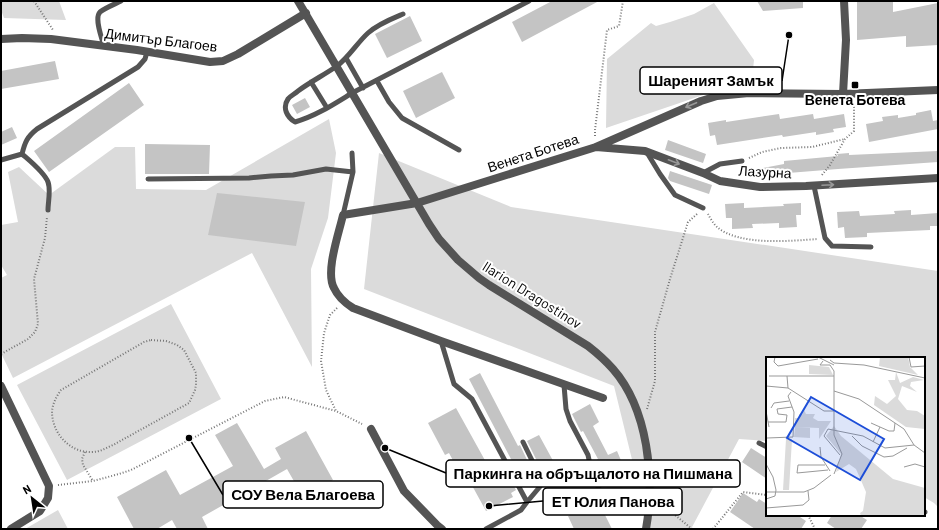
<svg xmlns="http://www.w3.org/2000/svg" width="939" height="530" font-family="Barlow,sans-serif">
<rect width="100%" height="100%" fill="#fff"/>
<path fill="#dbdbdb" d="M1 1H59L66 20 4 18 1 10Z
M714 3 754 60 751 89 712 92 606 128 607 59 651 23 656 26 670 22 694 14Z
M329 119 336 153 328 218 311 269 312 367 252 253 13 378 1 353V278L7 275 1 265V225L18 222 8 172 19 167 49 195 115 147H135L136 189 206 190Z
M379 153 511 207 938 271V507L934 503 924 497V358H767V441L739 439 691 529H649L614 386 364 289Z
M171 304 221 399 67 480 17 385Z
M58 510 68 529H25Z"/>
<path fill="#c4c4c4" d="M552 1H599L522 42 512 22Z
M757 1H803V8L763 11Z
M857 1H893V12L938 3V45L906 47V36L857 40Z
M410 16 422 41 387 58 375 34Z
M55 61 59 79 1 89V71Z
M442 72 455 98 416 118 403 91Z
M129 83 144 105 49 172 34 151Z
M305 98 310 107 297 114 292 105Z
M931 110 933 121 938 120V129L869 142 866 124 883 121 882 117 898 115V118L916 115V113Z
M779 114 780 119 813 114 814 119 844 114 846 127 833 129 834 132 816 135V132L783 137 782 135 717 145 715 135 710 136 708 123 726 120V122Z
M12 127 17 138 1 145V132Z
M668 140 706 154 703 163 665 150Z
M145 144 210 145 209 174H145Z
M938 151V162L838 169 763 175V168L784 164V161L838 156 837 154 849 153V155Z
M670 171 712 185 709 194 670 181 668 178Z
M217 193 305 202 296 246 208 235Z
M744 203V208L784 206 783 204 801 203V215H796L797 227 779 228V223L752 224 753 228 732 229V218H726L725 204Z
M911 210V215L938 213V226H930V230L867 233V237L845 238 844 227 838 228 837 212 859 211 860 216 895 214 894 211Z
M480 373 518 446 520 445 536 479 523 486 510 462 512 461 469 379Z
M590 404 599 422 593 426 608 455 617 451 631 484 609 493 595 461 598 459 583 431 581 432 572 414Z
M456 408 492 473 503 466 516 490 511 493 513 497 486 511 469 480 465 483 449 453 445 455 428 423Z
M237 423 264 469 281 459 275 448 306 431 333 480 303 497 287 469 202 517 208 529H177L172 520 157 529H134L117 497 166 470 180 495 233 466 215 435Z
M539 435 563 479 573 473 581 489 555 502 546 485 547 481 527 441Z
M751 448 767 458V479L742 462Z
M743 493 757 502 759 499 767 504V515H797L806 521 801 529H755L730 512Z
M598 501 612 529H574L568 516Z
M832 515H859L867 520 861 529H836L827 523Z"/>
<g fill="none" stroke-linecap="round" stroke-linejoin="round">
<path stroke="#767676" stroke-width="2" stroke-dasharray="1 2" stroke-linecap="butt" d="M34 1 53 30
M595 136V130L607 30 619 26 623 1
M749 158 762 152 781 148 812 147 845 139
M822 175 830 165 845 139 854 131V103
M708 214C710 218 713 223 717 227 739 246 790 241 818 239
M337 308 330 315 324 333 321 361 326 390 336 411 362 424
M151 340 166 341 177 345 184 350 196 373V385L195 390 189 403 113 445C106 448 100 452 92 452 71 453 53 435 52 413 52 405 56 397 61 390L144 342Z
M1 354 28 339 35 332 38 324 34 279 45 238 47 217
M647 409 655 381V332L670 279 688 222 697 214
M85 452 82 459 83 465 93 481
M58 485 93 481 119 474 131 470 265 401 284 397 336 411
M659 502 692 529
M808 515 815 529
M713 529 743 492 767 495"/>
<path stroke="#545454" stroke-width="5" d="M403 14C391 19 378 24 368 33 357 43 349 57 337 66 324 75 310 82 298 91 295 94 290 96 288 99 282 108 287 117 295 122 316 116 334 104 352 93L529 1
M104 46C102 39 94 18 100 12 105 8 115 4 121 1
M346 58 363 88
M377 81 389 102 402 118 459 150
M311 82 327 108
M646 151 660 174 675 195 703 208
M1 160 22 154
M703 173 720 164 742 161
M148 179 249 178 271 176 293 175 326 169 353 172
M814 186 825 238 832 246 871 247
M48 210C48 202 51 190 48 182 44 172 30 161 22 154 25 142 27 137 37 129L138 67 145 59 147 52
M343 215 353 172 352 153
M441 341 454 384 472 399 527 502 521 510 486 529
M564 385 566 409 570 421 588 455 593 479 602 493 614 502 649 509
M523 442 543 483 527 502
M759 443 767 447
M924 512H925"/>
<path stroke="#545454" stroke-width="8" d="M298 1 429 224 439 239 458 260 479 278 489 285 588 346C597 353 605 360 613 369 648 409 655 478 646 529
M1 39 22 38 51 39 137 50 210 62 223 61 238 54 306 13
M843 94 846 40 844 1
M596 147 645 151 703 173 720 181 760 187 806 186 938 178
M1 386 49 486 48 498 40 511 11 529
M603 398 441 341 353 308C345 303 338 297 334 288 325 272 339 233 343 215L417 203 596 147 701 101 717 96 749 93 843 94 938 90
M371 429 404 491 437 525 442 529"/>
</g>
<defs><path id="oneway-shaft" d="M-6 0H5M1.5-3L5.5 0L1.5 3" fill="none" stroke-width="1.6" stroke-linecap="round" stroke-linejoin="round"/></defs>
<g stroke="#989898">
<use href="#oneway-shaft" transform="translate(691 105) rotate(157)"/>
<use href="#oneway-shaft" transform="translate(674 162) rotate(21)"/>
<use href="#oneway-shaft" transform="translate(828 185) rotate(-3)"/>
</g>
<rect fill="#000" stroke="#fff" stroke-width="1.5" x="851" y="81" width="8" height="8" rx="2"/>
<g text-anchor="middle" stroke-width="4" stroke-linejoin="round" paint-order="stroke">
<g font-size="14" fill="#000" stroke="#fff">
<text transform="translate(161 40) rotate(7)" y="5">Димитър Благоев</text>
<text transform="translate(533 153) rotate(-18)" y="5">Венета Ботева</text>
<text transform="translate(765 172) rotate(3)" y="5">Лазурна</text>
<text transform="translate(532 295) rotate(32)" y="5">Ilarion Dragostinov</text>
</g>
<g font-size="14" font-weight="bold" fill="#000" stroke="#fff">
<text x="855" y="105">Венета Ботева</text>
</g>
</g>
<g transform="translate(766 357)">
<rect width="159" height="159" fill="#fff"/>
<path d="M114 0H142L144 10 152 18 113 9ZM43 8 63 10 67 18 43 17ZM130 15 134 26 147 20 158 23 145 25 144 29 151 35 136 29 132 42 141 53 151 54 159 59V72L140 70 108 48 109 39 121 47 130 39 122 23H129ZM38 53 40 57H49L47 61 52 64H65L53 82V71L29 70V61H33V57L36 58ZM68 69 75 79 127 122 159 131V159H95L94 156 97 154 100 135 90 112 83 107 70 115 75 97 60 79ZM29 70 44 71V81L28 80ZM20 82H26L23 133H17Z" fill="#dbdbdb"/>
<path fill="none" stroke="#999" stroke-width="1" d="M9 0 8 5 12 9 52 2M52 0 68 8M143 0 145 10 159 9M64 3 68 6 98 8 159 21M57 4 54 8H64L68 14V78L76 97 68 117M3 19H68M21 19 22 31M0 29 22 31 58 54H68M68 34 93 42 138 72 148 88 159 96M5 51 8 46 23 44M0 54 3 70M2 65H20L21 58 12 57 11 52 26 50M105 66 123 74H128L129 66M86 79 96 89 118 100 127 99 141 91M1 81 27 80 28 55 22 39 25 35M107 85 114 70M54 90 55 100 64 114M74 98 58 79 62 72 97 79 119 91 148 88M0 107 7 120 10 133 9 139 0 142M59 108H32L31 116 62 113M138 110 149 107 159 110M0 135H38L48 131 65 118M0 151 37 148 43 143 42 134"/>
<path fill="#1d4ed8" fill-opacity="0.15" stroke="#1d4ed8" stroke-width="2" d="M45 40 118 82 94 123 21 81Z"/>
<rect width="159" height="159" fill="none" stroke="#000" stroke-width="2"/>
</g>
<path fill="none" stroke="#000" stroke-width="1.5" d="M789 35L782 81M385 448L446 473M189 438L223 495M489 506L543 501"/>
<g fill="#000" stroke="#fff" stroke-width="1.5">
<circle cx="789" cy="35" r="4"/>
<circle cx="385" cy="448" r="4"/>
<circle cx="189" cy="438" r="4"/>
<circle cx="489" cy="506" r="4"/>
</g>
<g fill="#fff" stroke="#000" stroke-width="1.5">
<rect x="640" y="67" width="142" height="27" rx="4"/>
<rect x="446" y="460" width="294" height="27" rx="4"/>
<rect x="223" y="481" width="160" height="27" rx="4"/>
<rect x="543" y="488" width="139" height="27" rx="4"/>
</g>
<g font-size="15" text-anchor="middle" font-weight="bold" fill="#000">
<text x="711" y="86">Шареният Замък</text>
<text x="593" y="479">Паркинга на обръщалото на Пишмана</text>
<text x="303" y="500">СОУ Вела Благоева</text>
<text x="613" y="507">ЕТ Юлия Панова</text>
</g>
<rect width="939" height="530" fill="none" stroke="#000000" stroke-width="4"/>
<g transform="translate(32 498) rotate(330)" stroke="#ffffff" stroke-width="3" paint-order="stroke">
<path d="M0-3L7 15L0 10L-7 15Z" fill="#000000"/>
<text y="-6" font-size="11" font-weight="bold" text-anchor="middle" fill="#000000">N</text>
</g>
</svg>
